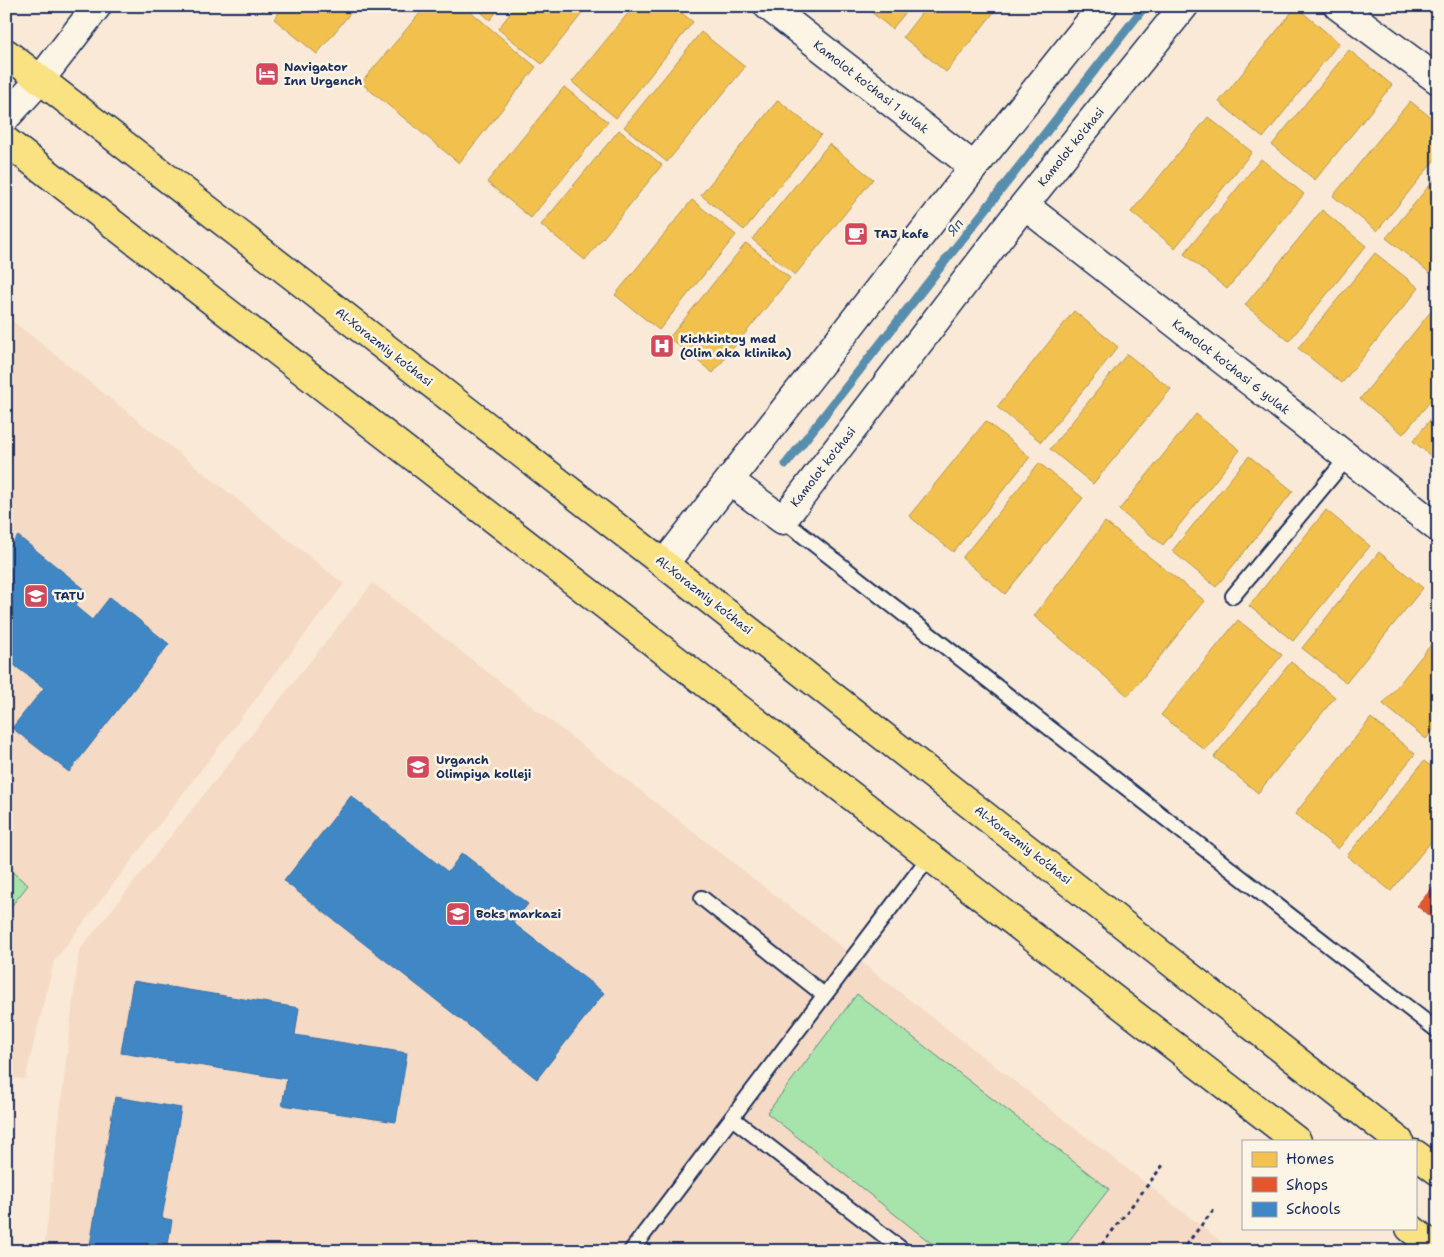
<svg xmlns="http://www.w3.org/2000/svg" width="1444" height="1257" font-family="'Shantell Sans',sans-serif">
<rect width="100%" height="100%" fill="#f9e9d6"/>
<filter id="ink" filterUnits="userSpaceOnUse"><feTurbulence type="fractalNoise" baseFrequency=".02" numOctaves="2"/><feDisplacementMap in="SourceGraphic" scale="10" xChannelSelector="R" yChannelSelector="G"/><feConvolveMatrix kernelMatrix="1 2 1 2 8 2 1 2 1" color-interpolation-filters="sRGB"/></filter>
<g filter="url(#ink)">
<path fill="#f5dac5" d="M6 316 344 584 54 961 25 1079 6 1077Z
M373 583 1233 1251H44L79 951Z"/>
<path fill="#a6e4ab" stroke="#608a84" d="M6 867 28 885 6 913Z
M857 994 1109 1189 1061 1251H941L767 1113Z"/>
<path fill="#f2c14e" stroke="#b29553" d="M257 6H268L263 12Z
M284 6H356L317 54 274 19Z
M426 6H464L536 67 459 163 361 83Z
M474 6H501L490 20Z
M516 6H588L542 64 498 29Z
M634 6H673L693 22 616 118 572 82Z
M864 6H911L892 29Z
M927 6H999L946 72 903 37Z
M1296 7 1339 43 1263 138 1219 102Z
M701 32 745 67 667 162 624 127Z
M1349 50 1392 85 1315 180 1272 145Z
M564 87 608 122 531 218 487 182Z
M778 100 821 135 744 230 701 195Z
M1410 101 1438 123V156L1377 231 1333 196Z
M1208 117 1252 152 1175 248 1131 212Z
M619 130 662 165 585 260 541 225Z
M829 144 873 179 795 275 752 239Z
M1261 159 1304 194 1227 289 1184 254Z
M1438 175V263L1430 273 1386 238Z
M692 200 736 235 659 330 615 295Z
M1322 210 1366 246 1289 341 1245 305Z
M746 243 790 278 713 373 669 338Z
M1375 253 1419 288 1342 383 1298 348Z
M1437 304 1438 392 1403 434 1360 399Z
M1074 311 1118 347 1041 442 997 407Z
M1127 354 1171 389 1093 484 1050 449Z
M1438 410V462L1413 441Z
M1196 414 1240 450 1163 545 1119 510Z
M986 421 1030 457 953 552 909 516Z
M1249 456 1293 491 1216 587 1172 551Z
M1039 463 1083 498 1005 594 962 558Z
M1326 510 1370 546 1293 641 1249 606Z
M1105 522 1205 601 1128 696 1034 616Z
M1379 552 1423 588 1346 683 1302 648Z
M1238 620 1282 655 1205 750 1161 715Z
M1438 636V725L1426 739 1383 704Z
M1291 662 1335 697 1258 793 1214 757Z
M1371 718 1415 754 1338 849 1295 814Z
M1424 761 1438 772V833L1391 891 1347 856Z"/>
<path fill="#e4572e" stroke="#a84b3c" d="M1438 881V923L1417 906Z"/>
<path fill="#3f88c5" stroke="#346da6" d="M18 536 87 591 75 606 92 620 110 597 169 644 69 772 12 728 44 688 6 659V551Z
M351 796 448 872 462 853 528 904 513 923 604 993 537 1079 284 881Z
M133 981 299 1008 295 1035 407 1053 396 1122 282 1105 287 1079 121 1053Z
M115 1097 181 1108 162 1218 172 1220 168 1244 157 1242 156 1251H89Z"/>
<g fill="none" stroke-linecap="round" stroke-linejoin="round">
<path stroke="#598ead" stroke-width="9" d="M786 464 1145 6"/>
<defs>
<path id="service" d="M783 520 1438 1031
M1233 596 1347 458
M702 898 824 995
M732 1118 904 1251
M631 1251 930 856"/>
<path id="minor" d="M768 6 974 167
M1338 6 1438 80
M6 117 40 80 97 6
M1024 205 1438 528
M730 481 783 520 1024 205 1184 6
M664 564 974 167 1103 6"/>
<path id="primary" d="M6 53 664 564 1399 1141
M6 141 1297 1141
M1415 1154 1438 1171
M1410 1228 1438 1250"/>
</defs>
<use href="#service" stroke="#1b2f5e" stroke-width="18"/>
<use href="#minor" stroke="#1b2f5e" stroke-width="31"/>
<use href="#primary" stroke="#1b2f5e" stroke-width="31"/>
<path stroke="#1b2f5e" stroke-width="3" stroke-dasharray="4 4" stroke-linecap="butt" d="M1097 1251 1163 1165
M1181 1251 1215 1208"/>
<use href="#service" stroke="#fcf5e5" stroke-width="14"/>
<use href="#minor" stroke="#fcf5e5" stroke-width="28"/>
<use href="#primary" stroke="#fae181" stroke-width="28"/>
</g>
</g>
<defs>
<symbol id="hotel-square" viewBox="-11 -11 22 22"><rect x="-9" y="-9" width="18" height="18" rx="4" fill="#d1495b" stroke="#fcf5e5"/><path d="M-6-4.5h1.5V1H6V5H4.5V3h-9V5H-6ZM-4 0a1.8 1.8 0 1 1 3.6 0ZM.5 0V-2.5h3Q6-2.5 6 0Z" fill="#fff"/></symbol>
<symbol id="cafe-square" viewBox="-11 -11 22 22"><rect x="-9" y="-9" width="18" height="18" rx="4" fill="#d1495b" stroke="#fcf5e5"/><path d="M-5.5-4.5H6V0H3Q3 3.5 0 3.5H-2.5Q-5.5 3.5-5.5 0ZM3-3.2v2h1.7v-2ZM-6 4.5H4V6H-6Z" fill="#fff"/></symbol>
<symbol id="hospital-square" viewBox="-11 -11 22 22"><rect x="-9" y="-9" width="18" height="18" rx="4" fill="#d1495b" stroke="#fcf5e5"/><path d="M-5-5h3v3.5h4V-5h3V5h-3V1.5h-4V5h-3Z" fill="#fff"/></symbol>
<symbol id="university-square" viewBox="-11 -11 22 22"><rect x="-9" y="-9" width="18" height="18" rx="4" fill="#d1495b" stroke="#fcf5e5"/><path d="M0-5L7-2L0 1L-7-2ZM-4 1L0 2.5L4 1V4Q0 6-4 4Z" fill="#fff"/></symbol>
</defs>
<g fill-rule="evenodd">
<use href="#hotel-square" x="253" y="60" width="28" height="28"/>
<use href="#cafe-square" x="842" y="220" width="28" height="28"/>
<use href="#hospital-square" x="648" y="332" width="28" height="28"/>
<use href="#university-square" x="22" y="582" width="28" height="28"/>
<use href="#university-square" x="404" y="753" width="28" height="28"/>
<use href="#university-square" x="444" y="900" width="28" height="28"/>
</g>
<g text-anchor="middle" stroke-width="5" stroke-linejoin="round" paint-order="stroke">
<g font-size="12" font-weight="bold" fill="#1b2f5e" stroke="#fcf5e5" text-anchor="start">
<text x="284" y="71">Navigator<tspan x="284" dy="14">Inn Urgench</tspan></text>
<text x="874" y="238">TAJ kafe</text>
<text x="680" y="343">Kichkintoy med<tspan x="680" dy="14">(Olim aka klinika)</tspan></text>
<text x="54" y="600">TATU</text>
<text x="436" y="764">Urganch<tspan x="436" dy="14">Olimpiya kolleji</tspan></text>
<text x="476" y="918">Boks markazi</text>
</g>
<g font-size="12" fill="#1b2f5e" stroke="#fcf5e5">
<text transform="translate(871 87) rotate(38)" y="4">Kamolot ko'chasi 1 yulak</text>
<text transform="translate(1071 147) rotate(-51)" y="4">Kamolot ko'chasi</text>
<text transform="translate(384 347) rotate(38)" y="4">Al-Xorazmiy ko’chasi</text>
<text transform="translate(1231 367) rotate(38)" y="4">Kamolot ko'chasi 6 yulak</text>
<text transform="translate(823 467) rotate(-52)" y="4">Kamolot ko'chasi</text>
<text transform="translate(704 595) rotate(38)" y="4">Al-Xorazmiy ko’chasi</text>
<text transform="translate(1023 845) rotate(38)" y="4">Al-Xorazmiy ko’chasi</text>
</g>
<g font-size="14" font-style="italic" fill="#35567f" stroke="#fcf5e5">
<text transform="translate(955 227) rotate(-52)" y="5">Яп</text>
</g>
</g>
<rect width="1444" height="1257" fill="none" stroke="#fcf5e5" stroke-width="25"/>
<rect x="12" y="12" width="1419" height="1232" fill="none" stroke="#1b2f5e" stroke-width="2" filter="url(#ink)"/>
<rect x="1242" y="1140" width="175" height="90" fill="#fcf5e5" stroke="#a2a6af"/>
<rect x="1252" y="1152" width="25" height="15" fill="#f2c14e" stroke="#a2a6af"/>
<text x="1286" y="1164" font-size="15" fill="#1b2f5e">Homes</text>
<rect x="1252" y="1177" width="25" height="15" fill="#e4572e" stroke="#a2a6af"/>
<text x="1286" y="1190" font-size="15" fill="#1b2f5e">Shops</text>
<rect x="1252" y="1202" width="25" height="15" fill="#3f88c5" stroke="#a2a6af"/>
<text x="1286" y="1214" font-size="15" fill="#1b2f5e">Schools</text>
</svg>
